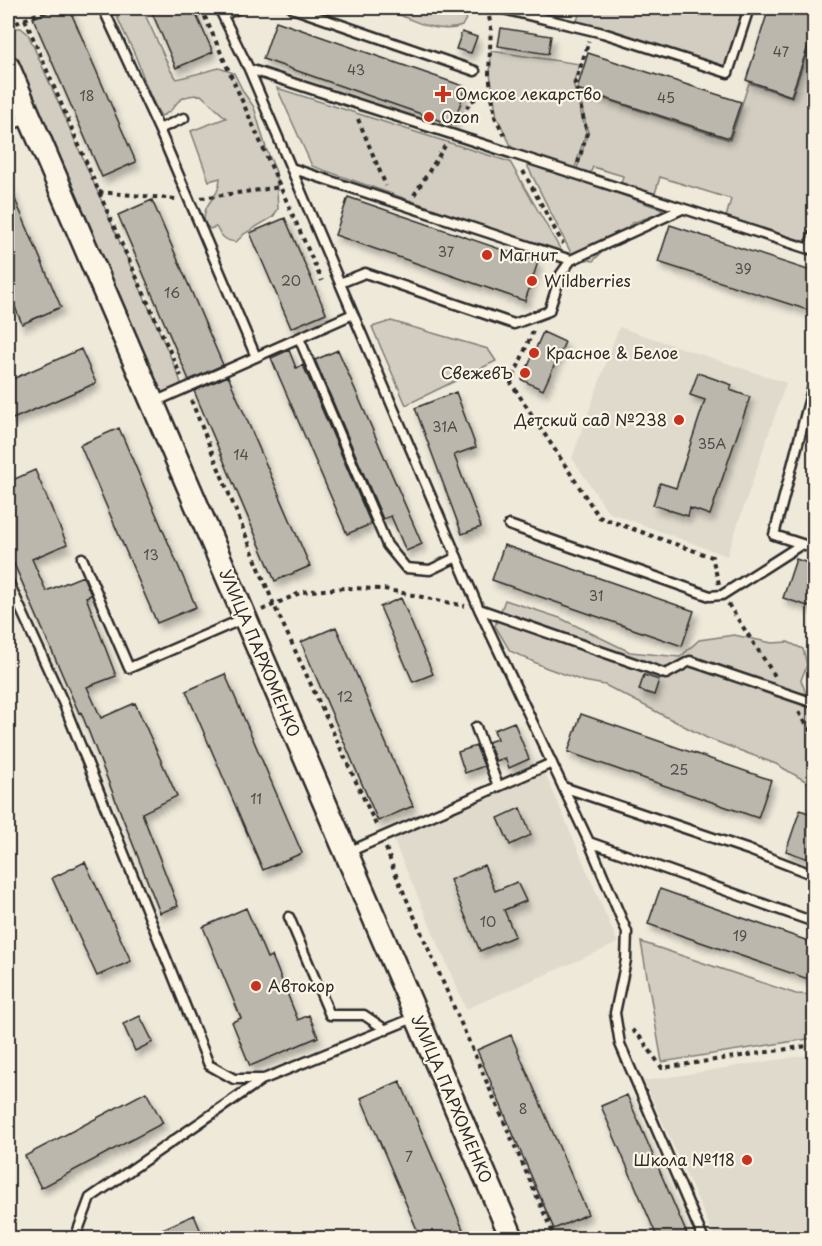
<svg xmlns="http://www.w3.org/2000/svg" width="822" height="1246" font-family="'Playpen Sans',sans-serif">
<defs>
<filter id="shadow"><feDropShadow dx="3.5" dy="6" stdDeviation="3" flood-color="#0004"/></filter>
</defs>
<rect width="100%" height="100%" fill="#efe9da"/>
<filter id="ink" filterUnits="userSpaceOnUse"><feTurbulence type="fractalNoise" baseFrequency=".0167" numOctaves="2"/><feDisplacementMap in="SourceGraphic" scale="12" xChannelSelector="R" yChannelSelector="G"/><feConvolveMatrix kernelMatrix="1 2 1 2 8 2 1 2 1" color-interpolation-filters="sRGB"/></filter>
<g filter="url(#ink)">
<path fill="#e0dacc" d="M619 327 786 383 727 556 608 512 572 458Z
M545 773 618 943 466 1009 393 839Z
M814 1054V1238H715L644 1081Z"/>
<path fill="#d2cdc0" stroke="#7e7c76" stroke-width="1.5" d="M114 8H142L171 71 177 79 219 68 234 73 244 93 254 107 266 148 276 172 278 209 273 217 244 234 236 242C225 241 221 236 216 227L210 229 204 223C203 198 219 202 220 178L209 181 191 131 226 118 201 95C170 95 180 110 161 116 148 97 144 76 135 55 128 39 119 24 114 8Z
M383 8C407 7 450 1 467 17L462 26C437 36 407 17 383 8Z
M581 8H746L727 71 576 24Z
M13 28H21L28 34 178 374 181 383 175 391 159 394 8 57V31Z
M814 33V228L808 248 725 221 731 199 660 177 654 197 620 187 623 176 593 167 589 176 576 172 588 132 577 90 730 140 749 83 792 97Z
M491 51 580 64 573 83 586 132 574 171 514 152 497 117 490 74Z
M277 88 510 162 563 254 312 166Z
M525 161 667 211 632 223 593 261 573 257Z
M391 321 488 349 496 361 406 405 372 327Z
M505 600 560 618 630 652 680 657 699 640 734 635 772 643 788 642 803 649 807 665 801 680 814 715V786L776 764 707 738 605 685 583 681 547 668 510 651 495 626Z
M641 942 796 994 814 995V1038L662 1062Z"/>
<path fill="#bcb7ac" stroke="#2b2b2b" stroke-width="1.5" filter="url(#shadow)" d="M59 8H69L136 162 102 177 33 18Z
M150 8H193L213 52 176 68Z
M769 8H814V29L791 96 746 80Z
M276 21 466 87 453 125 263 59Z
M501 28 551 36 548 54 498 46Z
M462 32 477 37 471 53 456 49Z
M588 53 741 102 729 138 577 89Z
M8 183 61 307 22 324 8 290Z
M348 197 538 262 525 301 335 235Z
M152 200 223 365 189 380 118 215Z
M285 218 326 313 291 328 250 233Z
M670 225 814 272V301L811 311 658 262Z
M543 332 565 342 543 390 522 380Z
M81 349 96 383 8 421V381Z
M289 350 296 368 303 365 371 524 347 534 271 358Z
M338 350 422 544 406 551 391 516 383 519 315 360Z
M698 373 732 385 730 390 750 397 710 515 690 508 688 516 653 505 660 483 676 488 705 400 690 395Z
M228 376 310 566 275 581 194 391Z
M456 392 476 447 454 455 481 527 462 534 415 408Z
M119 428 196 607 157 623 80 445Z
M35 470 67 544 32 559 46 591 83 576 91 595 86 597 116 676 87 687 101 718 135 703 177 796 142 813 178 906 160 913 81 712 79 713 8 550V482Z
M504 545 694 611 682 646 492 580Z
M796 559 814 565V608L783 598Z
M401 598 433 674 413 682 380 607Z
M336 627 413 806 378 821 301 642Z
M225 674 302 853 263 870 186 691Z
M644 675 659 680 654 695 639 690Z
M581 714 771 780 758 818 568 752Z
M514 722 529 759 509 768 505 758 496 761 488 742 497 739 494 730Z
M476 746 484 766 465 773 458 752Z
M520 808 531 835 510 845 498 818Z
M800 810 814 815V861L786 851Z
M85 862 131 961 97 976 52 878Z
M484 865 495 891 517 882 526 901 504 910 515 936 480 951 450 880Z
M660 889 814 943V981L648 924Z
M246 908 267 958 272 956 298 1020 309 1015 318 1037 250 1066 232 1022 241 1018 203 927Z
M140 1016 153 1042 135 1051 123 1024Z
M511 1035 588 1214 554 1229 477 1050Z
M400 1081 457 1215 467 1239H421L361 1098Z
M146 1092 163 1123 41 1188 25 1156Z
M627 1095 689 1239H658L601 1106Z
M194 1215 204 1239H140Z"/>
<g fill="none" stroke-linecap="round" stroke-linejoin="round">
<defs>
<path id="lane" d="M103 8 159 129 256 357
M292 8 475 71
M499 8 603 33 728 73 749 8
M223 15 239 8
M249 69 809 249 814 233
M8 126 29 118
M159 129 184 118
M291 168 571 260
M340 283 365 273 514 324 549 311 561 274 571 260 682 209
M353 314 479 609 589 842 627 932 626 960 615 1013 620 1044 703 1238
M299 338 387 545 406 568 430 570 457 557
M152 403 353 314 249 69 219 8
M509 525 710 596 722 595 802 544 814 548
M802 544 774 535 814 382
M82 558 129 668 245 618
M8 581 63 702 209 1065 234 1079H264L416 1017
M479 609 666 674 690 661 814 703
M476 727 498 786
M563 787 749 850 814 875
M589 842 814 922
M346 853 552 763
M289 917 330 1015H364L386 1030
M80 1238 77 1233 90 1198 263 1079"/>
<path id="secondary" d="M8 67 512 1238"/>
</defs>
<use href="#lane" stroke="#2b2b2b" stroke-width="13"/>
<use href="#secondary" stroke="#2b2b2b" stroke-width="27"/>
<path stroke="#2b2b2b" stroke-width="4" stroke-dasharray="4.5 4.5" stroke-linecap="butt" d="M201 8 322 281
M489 17 491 26 489 74 495 117 506 138
M25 19 110 218 181 376
M8 27 50 8
M358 119 386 186
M458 124 470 102 491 90
M578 163 587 133 575 83 589 41
M523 171 563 244
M99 192 176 199
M414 195 445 146
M201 198 281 187
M533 331 511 383 599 517 712 557 719 584
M191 400 274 605 377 827
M728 604 775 676
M262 610 302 592 344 588 384 589 465 606
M799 712 814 737
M386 848 393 868 555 1238
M632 1030 641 1038 662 1068 814 1045"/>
<use href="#lane" stroke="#fcf5e5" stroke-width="8"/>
<use href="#secondary" stroke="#fcf5e5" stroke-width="22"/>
</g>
</g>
<g fill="#c8321e" stroke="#fcf5e5" stroke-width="2">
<path d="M440 85h6v6h6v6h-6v6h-6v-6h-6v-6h6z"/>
<circle cx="429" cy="117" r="6"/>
<circle cx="487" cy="255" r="6"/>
<circle cx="532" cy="281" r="6"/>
<circle cx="534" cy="353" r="6"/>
<circle cx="525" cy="373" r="6"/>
<circle cx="679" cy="420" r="6"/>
<circle cx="256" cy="986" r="6"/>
<circle cx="747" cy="1160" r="6"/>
</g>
<g text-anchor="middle" stroke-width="4.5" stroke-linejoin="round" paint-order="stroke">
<g font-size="14" fill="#4f4e4b">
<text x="781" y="57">47</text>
<text x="356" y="75">43</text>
<text x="87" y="101">18</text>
<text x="666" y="103">45</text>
<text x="446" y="257">37</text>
<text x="743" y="274">39</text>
<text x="291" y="286">20</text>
<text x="172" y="298">16</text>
<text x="445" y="432">31А</text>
<text x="712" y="449">35А</text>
<text x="241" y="460">14</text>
<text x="151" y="560">13</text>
<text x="596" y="601">31</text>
<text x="345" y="702">12</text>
<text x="679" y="775">25</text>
<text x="256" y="804">11</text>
<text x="488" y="927">10</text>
<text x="740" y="941">19</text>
<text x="523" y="1114">8</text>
<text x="409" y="1162">7</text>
</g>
<g font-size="16" fill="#2b2b2b" stroke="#fcf5e5" text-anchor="start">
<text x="455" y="100">Омское лекарство</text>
<text x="441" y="123">Ozon</text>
<text x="499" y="261">Магнит</text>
<text x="544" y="287">Wildberries</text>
<text x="546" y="359">Красное &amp; Белое</text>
<text x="513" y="379" text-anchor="end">СвежевЪ</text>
<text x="667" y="426" text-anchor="end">Детский сад №238</text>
<text x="268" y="992">Автокор</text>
<text x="735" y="1166" text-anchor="end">Школа №118</text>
</g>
<g font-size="16" fill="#2b2b2b" stroke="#fcf5e5">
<text transform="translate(260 653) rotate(67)" y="6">УЛИЦА ПАРХОМЕНКО</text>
<text transform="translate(452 1099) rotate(67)" y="6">УЛИЦА ПАРХОМЕНКО</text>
</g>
</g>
<rect width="822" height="1246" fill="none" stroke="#fcf5e5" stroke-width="30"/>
<rect x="15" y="15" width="792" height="1216" fill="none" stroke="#2b2b2b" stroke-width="2" filter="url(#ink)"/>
</svg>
